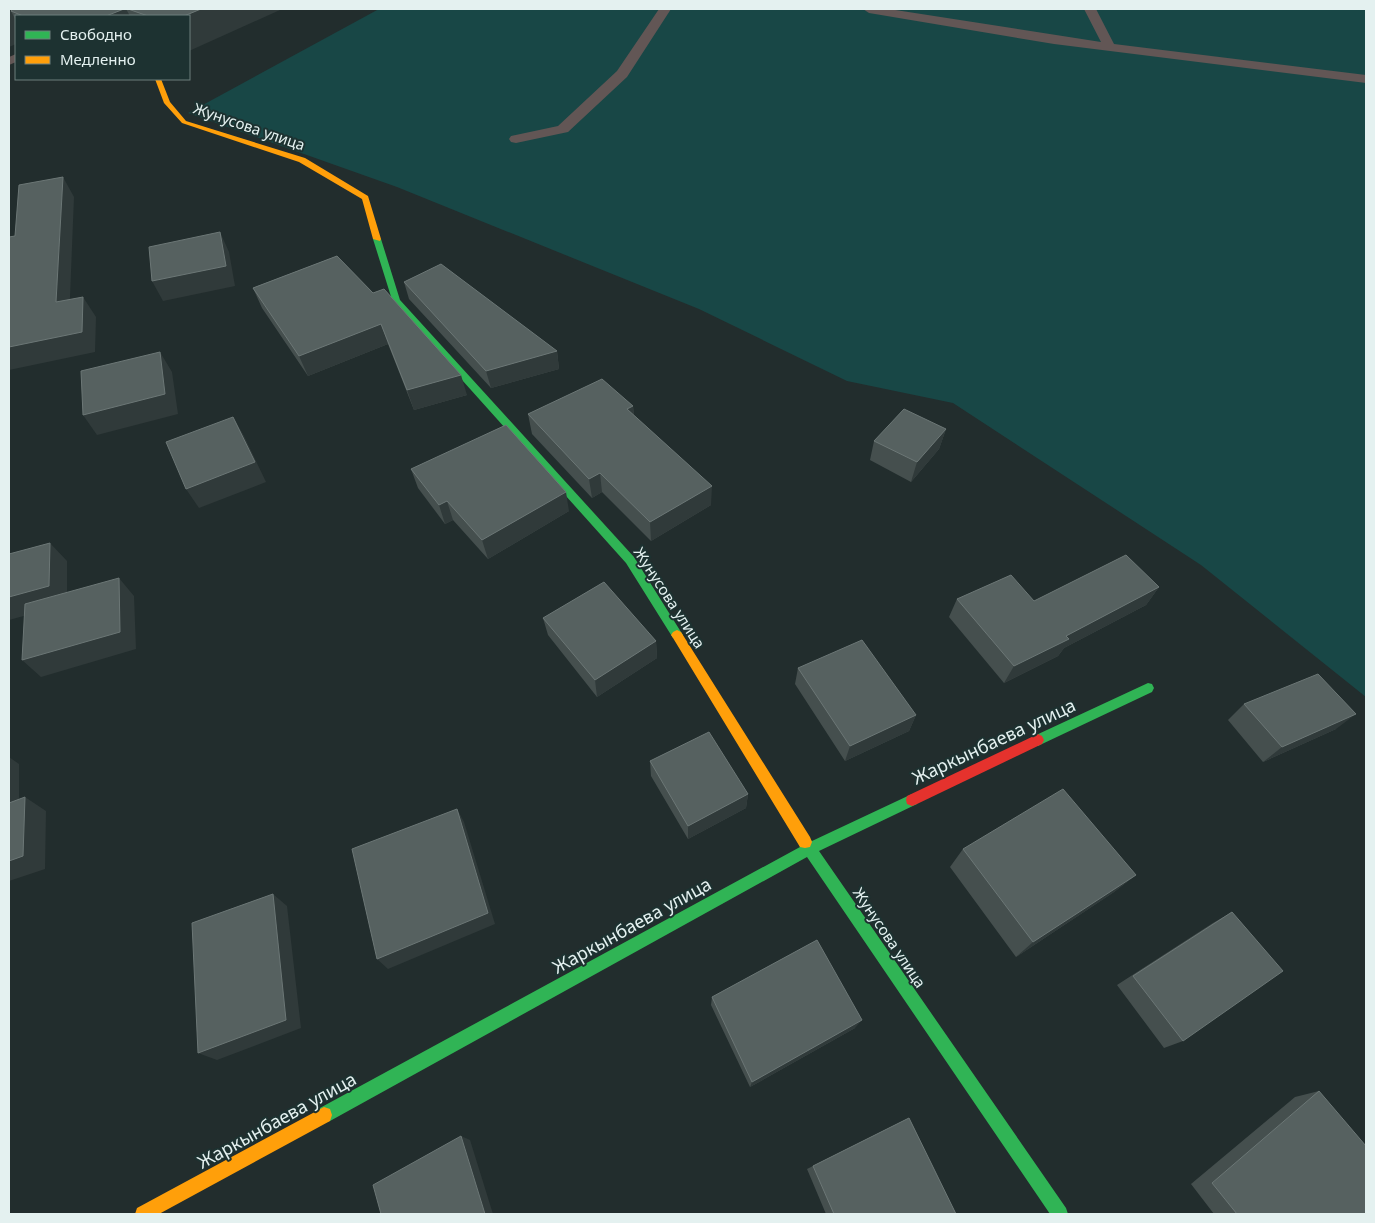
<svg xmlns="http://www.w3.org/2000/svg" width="1375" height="1223" font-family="'Noto Sans',sans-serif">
<rect width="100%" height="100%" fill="#222d2d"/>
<path fill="#184746" d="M379 9H1366V697L1201 565 953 403 847 381 699 309 397 187 188 113Z"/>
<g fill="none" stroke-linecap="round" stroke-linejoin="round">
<path fill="#625655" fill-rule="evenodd" d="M659 9H671L627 77 568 132 516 143 511 142 509 139 511 136 558 126 617 71Z
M863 9H889L1101 42 1084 9H1096L1114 44 1366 75V83L1054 44 869 13Z
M16 54V62L9 65V57Z"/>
<path fill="#30b455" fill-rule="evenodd" d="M374 237 381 239 400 300 634 557 681 632 683 635 681 638H673L626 563 393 303 373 239Z
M1148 683 1152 684 1154 688 1152 692 1042 744 1038 746 1034 744 1032 740 1034 736Z
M912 794 917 796 918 800 917 804 819 851 1066 1208 1068 1214H1050L807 857 330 1121 324 1123 318 1121 316 1115 318 1109 800 847 798 842 800 837 805 836 812 841Z"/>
<path fill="#ff9f0a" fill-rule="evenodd" d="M155 79H161L170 102 186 121 305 158 368 196 381 239 380 241 373 239 362 199 299 162 182 123 164 103Z
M677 630 681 632 810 837 812 842 810 847 805 848 800 847 673 638 671 635 673 632Z
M324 1107 330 1109 332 1115 330 1121 159 1214H135L137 1208Z"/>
<path fill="#e5322d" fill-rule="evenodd" d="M1038 734 1042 736 1044 740 1042 744 917 804 912 806 907 804 906 800 907 796Z"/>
</g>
<path fill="#454f4e" d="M9 9H279L280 10 189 16H16V44Z
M337 256 467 395 414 410 388 344 308 376 262 308 253 288Z
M404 282 557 351 559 369 491 388 409 299Z
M633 406 634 416 711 505 651 541 602 492 592 498 532 434 528 414Z
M946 429 939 449 911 482 870 460 874 441Z
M411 469 569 511 488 559 453 520 445 524 418 488Z
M1159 587 1146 605 1064 648 1058 656 1004 683 949 617 957 599 1034 601Z
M543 618 656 641 657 658 597 697 548 635Z
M798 668 916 715 909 731 845 761 795 684Z
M1244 704 1336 729 1263 762 1228 720Z
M650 761 748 794 746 808 688 839 651 776Z
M963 849 1136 875 1114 892 1016 957 950 867Z
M1232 912 1183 1041 1164 1048 1117 985 1213 923Z
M712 997 855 1028 750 1087 711 1005Z
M1319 1091 1366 1214H1214L1191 1184 1295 1097Z
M909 1118 956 1214H826L807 1169Z"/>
<path fill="#303a3a" d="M13 9 11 11 16 21V44L9 47V10Z
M124 9H126L130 16H106Z
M201 9H279L280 10 189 51V16H184Z
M63 177 74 197 69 322 56 302Z
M220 232 229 252 235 286 163 301 152 281Z
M83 297 96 317 95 352 9 370V347Z
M381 324 388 344 308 376 299 356Z
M557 351 559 369 491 388 486 371Z
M160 352 172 372 178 414 97 435 83 415Z
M461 375 467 395 414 410 407 390Z
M633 406 635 425 627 409Z
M233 417 244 436 266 482 199 508 186 489Z
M946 429 939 449 911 482 917 462Z
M600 473 602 492 592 498 589 479Z
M712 486 711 505 651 541 650 522Z
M566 492 569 511 488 559 482 540Z
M447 501 453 520 445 524 439 505Z
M50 543 67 561V604L9 620V597Z
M119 578 134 596 136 649 41 677 22 660Z
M1159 587 1146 605 1064 648 1058 656 1004 683 1014 666 1066 636Z
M656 641 657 658 597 697 595 680Z
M1356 714 1336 729 1263 762 1282 747Z
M916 715 909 731 845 761 850 746Z
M9 757 19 764V820L9 813Z
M748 794 746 808 688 839V826Z
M25 797 46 811 45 869 9 881V861Z
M457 809 464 822 495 924 388 969 377 959Z
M1136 875 1114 892 1016 957 1033 942Z
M273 894 287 906 301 1028 217 1060 198 1053Z
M862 1020 855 1028 750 1087 752 1082Z
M461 1136 470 1140 493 1214H485Z"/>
<path fill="#566160" stroke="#6c7776" d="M13 9H124L106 16H23L11 11Z
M128 9H201L184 16H148Z
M63 177 56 302 83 297 82 332 9 347V237L15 236 19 185Z
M220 232 226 266 152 281 149 247Z
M337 256 373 293 384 289 461 375 407 390 381 324 299 356 253 288Z
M441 264 557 351 486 371 404 282Z
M160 352 165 394 83 415 81 371Z
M602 379 633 406 627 409 712 486 650 522 600 473 589 479 528 414Z
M904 409 946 429 917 462 874 441Z
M233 417 255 462 186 489 166 442Z
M506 425 566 492 482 540 447 501 439 505 411 469Z
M50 543 49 586 9 597V554Z
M1126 555 1159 587 1066 636 1069 639 1014 666 957 599 1011 575 1034 601Z
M119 578 120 632 22 660 25 604Z
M604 582 656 641 595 680 543 618Z
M862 640 916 715 850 746 798 668Z
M1318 674 1356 714 1282 747 1244 704Z
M709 732 748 794 688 826 650 761Z
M1063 789 1136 875 1033 942 963 849Z
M25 797 23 856 9 861V803Z
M457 809 488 913 377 959 352 849Z
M273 894 286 1020 198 1053 192 923Z
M1232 912 1283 971 1183 1041 1133 976Z
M817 940 862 1020 752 1082 712 997Z
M1319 1091 1366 1146V1214H1237L1212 1183Z
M909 1118 956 1214H834L813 1166Z
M461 1136 485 1214H381L373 1185Z"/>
<g text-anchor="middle" stroke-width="4" stroke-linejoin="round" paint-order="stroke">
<g font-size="15" fill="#e4f1f0" stroke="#1d3231">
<text transform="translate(249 127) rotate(19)" y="5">Жунусова улица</text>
<text transform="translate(669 598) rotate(57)" y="5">Жунусова улица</text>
<text transform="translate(889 938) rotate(56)" y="5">Жунусова улица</text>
</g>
<g font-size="18" fill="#e4f1f0" stroke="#1d3231">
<text transform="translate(994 742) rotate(-25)" y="6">Жаркынбаева улица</text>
<text transform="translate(632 926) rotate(-29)" y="6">Жаркынбаева улица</text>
<text transform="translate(277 1121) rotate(-29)" y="6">Жаркынбаева улица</text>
</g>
</g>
<rect width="1375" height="1223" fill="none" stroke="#e4f1f0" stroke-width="20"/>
<rect x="15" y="15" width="175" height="65" fill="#1d3231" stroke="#6d7e7d"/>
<rect x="25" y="31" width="25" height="8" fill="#30b455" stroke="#6d7e7d"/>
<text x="60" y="40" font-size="15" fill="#e4f1f0">Свободно</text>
<rect x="25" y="56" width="25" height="8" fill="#ff9f0a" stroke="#6d7e7d"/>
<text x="60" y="65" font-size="15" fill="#e4f1f0">Медленно</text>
</svg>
